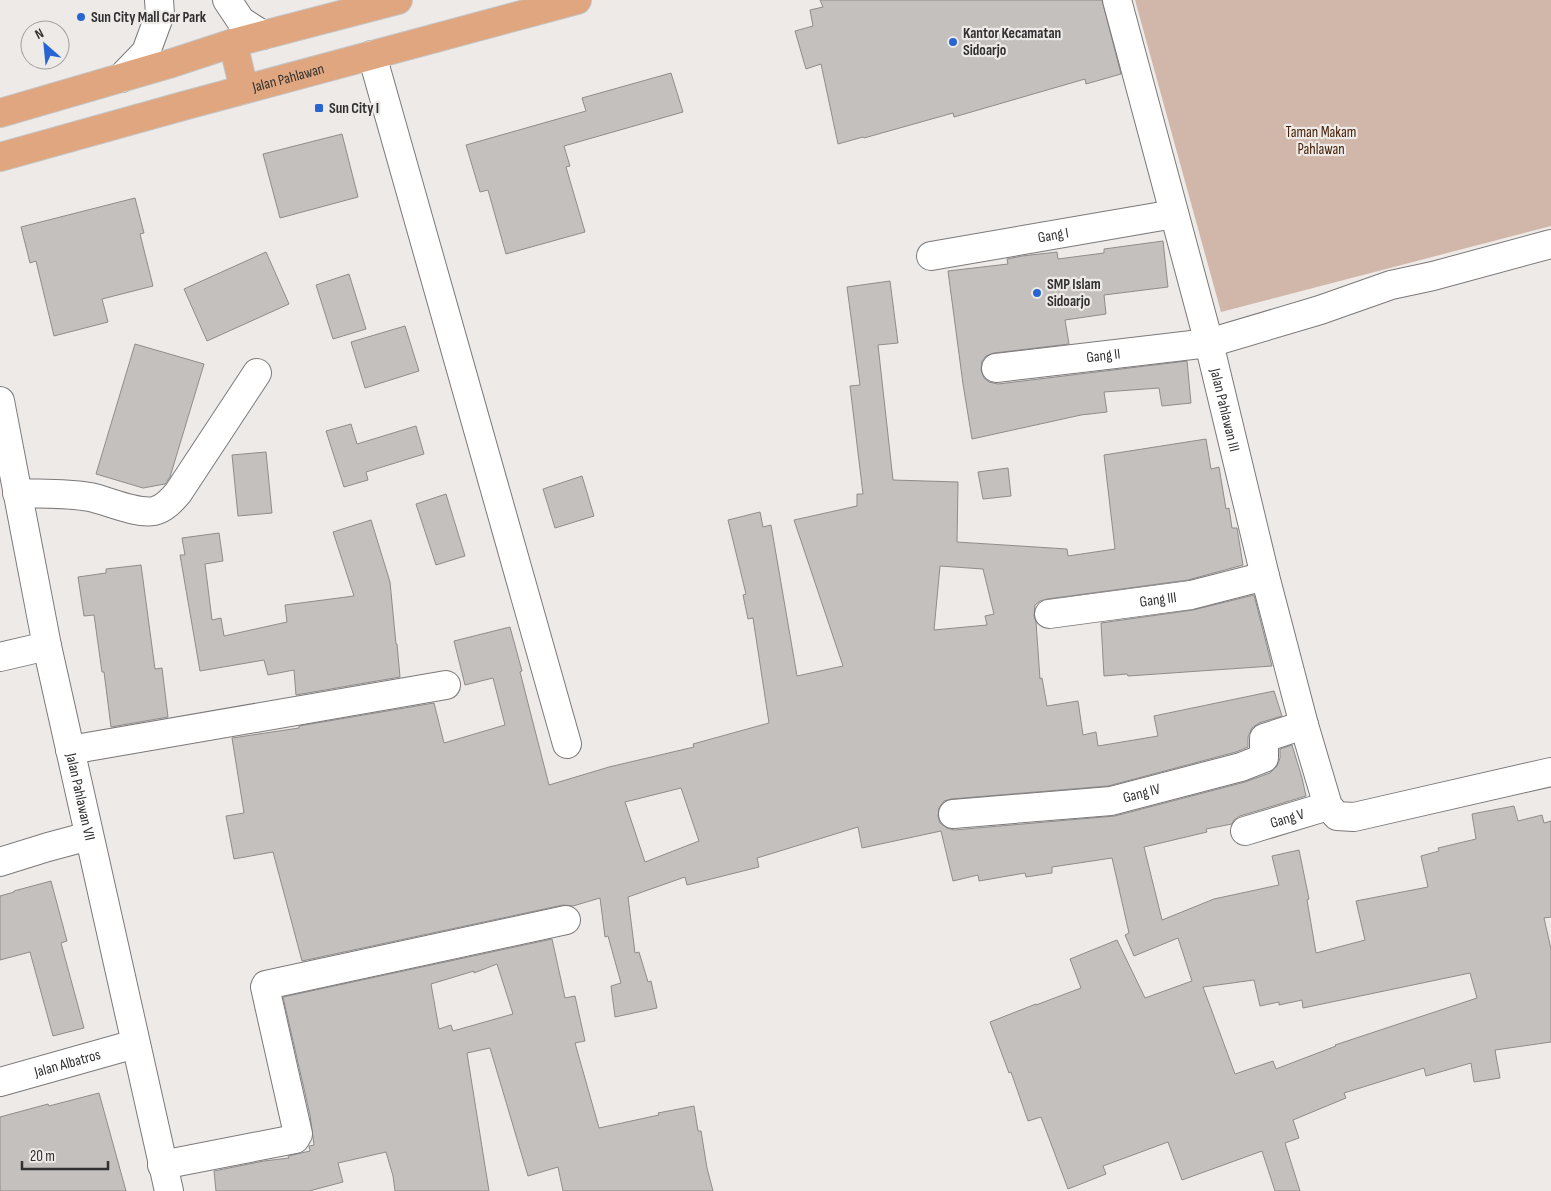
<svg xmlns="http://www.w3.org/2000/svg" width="1551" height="1191" font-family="'Sofia Sans Condensed',sans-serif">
<rect width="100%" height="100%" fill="#edeae8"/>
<path fill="#d1b7a9" d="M1135 0H1551V226L1221 312Z"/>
<path fill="#c3c0be" stroke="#8f8c8b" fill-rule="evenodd" d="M820 0H1102L1121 74 1086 84 1085 79 954 117 953 113 864 138 863 137 838 144 821 64 806 69 795 31 813 26 810 10 823 7Z
M671 73 683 112 564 146 570 166 566 167 585 232 506 254 488 190 480 192 466 145 586 111 582 98Z
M342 134 358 197 280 218 263 154Z
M135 198 144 233 140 234 153 286 102 299 108 322 54 336 36 261 30 263 21 227Z
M1163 241 1168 287 1104 295 1106 314 1065 320 1069 344 994 353 986 356 982 361 981 370 984 378 989 382 998 384 1187 361 1191 403 1162 406 1159 388 1104 392 1107 412 1081 415 972 439 963 384 948 271 1008 264 1007 259 1022 256 1057 252 1058 259 1104 253V249Z
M266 252 289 304 207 341 184 289Z
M349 274 366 329 333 339 316 285Z
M890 281 898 343 878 345 893 480 958 482 957 542 1067 549 1068 556 1115 549 1104 455 1206 439 1211 469 1219 467 1226 509 1229 508 1232 528H1237L1243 565 1188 580 1047 599 1040 601 1035 605 1034 616 1036 622 1040 679 1042 678 1047 706 1078 701 1083 735 1096 732 1098 746 1158 736 1154 716 1274 691 1282 716 1259 723 1252 728 1248 737V747L1236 752 1108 786 951 799 944 801 939 808 938 816 940 823 947 828 954 830 1115 816 1245 782 1270 773 1277 766 1280 758V749L1292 745 1302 778 1306 796 1240 816 1234 820 1232 824 1206 829 1207 832 1144 847 1162 920 1214 899 1279 885 1272 856 1299 850 1309 899 1307 900 1316 953 1365 940 1356 901 1428 887 1421 856 1439 851 1438 848 1476 839 1472 814 1514 806 1518 821 1542 815 1544 823 1551 821V917L1544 918 1551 949V1042L1495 1050 1500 1078 1474 1082 1471 1063 1426 1076 1424 1068 1344 1093 1346 1098 1293 1120 1299 1138 1285 1143 1300 1191H1275L1262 1151 1182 1180 1168 1142 1103 1166 1106 1174 1068 1189 1041 1117 1028 1121 1011 1072 1009 1073 990 1022 1036 1004V1005L1081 988 1070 959 1117 940 1145 998 1192 981 1178 938 1134 956 1125 935 1129 933 1112 858 1052 867V873L1026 877 1025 873 979 881 978 875 953 881 941 831 862 848 858 827 757 858 759 867 687 885 685 877 628 897 635 953 639 952 648 982 651 981 657 1008 615 1017 611 986 621 983 608 936 605 937 600 898 573 906 563 905 302 961 273 852 234 859 226 816 244 813 232 738 299 728V726L434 703 444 743 505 725 493 678 465 685 454 641 510 627 522 671 520 672 549 785 609 767 694 747 693 744 769 723 753 618 748 619 743 595 746 594 728 520 760 512 763 527 771 525 797 676 843 666 794 520 857 506V494H863L850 386 860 385 847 287ZM940 566 983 569 994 614 985 616 987 625 934 630ZM681 788 699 841 645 862 625 802ZM1470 973 1477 998 1335 1045 1336 1046 1276 1069 1273 1061 1235 1074 1203 987 1254 980 1260 1006 1279 1002V1005L1302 1000 1303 1008Z
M405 326 419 371 365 388 351 342Z
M135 344 204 364 170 477 165 484 143 488 96 474Z
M351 424 357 444 416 426 424 454 366 472 368 480 344 487 326 431Z
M266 452 272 513 238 516 232 455Z
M1008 468 1011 496 983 499 978 472Z
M582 476 594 516 555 528 543 489Z
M446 494 465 556 436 565 416 504Z
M371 520 390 582 396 644H397L400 677 296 695 294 670 268 675 264 660 200 671 180 555H185L182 538 219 533 223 561 205 564 212 620 221 618 224 636 287 622 285 605 354 596 333 532Z
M141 565 155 669 162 668 168 717 111 727 104 672H102L94 615 84 616 78 577 106 573V569Z
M1254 595 1272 666 1128 676 1127 674 1104 676 1101 623 1193 610Z
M51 881 67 941 61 943 84 1028 53 1036 30 952 0 960V896L14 892V891Z
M552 939 565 998 575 996 585 1041 575 1043 599 1128 659 1115 658 1113 694 1106 698 1131H701L707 1168 713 1191H563L558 1167 528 1176 490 1048 467 1053 489 1191H395L393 1176 386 1152 338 1163 343 1182 309 1191H216L214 1171 264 1161 289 1158 288 1156 310 1151 309 1146 314 1145 310 1115 283 997ZM497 964 513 1014 453 1031 451 1025 439 1029 431 984 474 971V973Z
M99 1093 126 1191H0V1117L48 1104 49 1106Z"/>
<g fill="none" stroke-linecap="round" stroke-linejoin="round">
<defs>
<g id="minor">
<path d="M227 0 241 21 263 35"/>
<path id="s1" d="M1117 0 1209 343 1265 576 1304 725 1328 806 1337 816 1354 817 1551 772"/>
<path d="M372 55 567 744"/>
<path d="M121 78 146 52 160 14 159 0"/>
<path id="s2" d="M931 256 1174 214"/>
<path id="s3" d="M996 368 1209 343 1320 310 1391 285 1433 276 1551 244"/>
<path id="s4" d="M0 401 47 646 169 1191"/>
<path d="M17 493C41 494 66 493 90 497 109 501 135 514 154 511 164 509 172 500 178 493L257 373"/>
<path id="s5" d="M1049 614 1191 595 1265 576"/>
<path d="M0 657 47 646"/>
<path d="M70 750 446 685"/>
<path id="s6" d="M953 814 1111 801 1241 767 1264 758V738L1304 725"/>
<path id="s7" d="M1245 831 1328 806"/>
<path d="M0 862 48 847 89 836"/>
<path id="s8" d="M0 1082 135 1044"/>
<path d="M162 1165 295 1139 298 1134 265 987 266 985 566 920"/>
</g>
<g id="major">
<path d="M233 43 244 89"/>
<path d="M0 113 172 63 233 43 398 0"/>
<path id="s9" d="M0 157 183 106 577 0"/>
</g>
</defs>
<use href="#minor" stroke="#7c7978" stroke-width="30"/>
<use href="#major" stroke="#c6c5c5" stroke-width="30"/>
<use href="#minor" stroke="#fff" stroke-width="28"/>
<use href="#major" stroke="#dfa67f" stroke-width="28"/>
</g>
<g fill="#2965d2" stroke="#edeae8" stroke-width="2">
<circle cx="81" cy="17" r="5"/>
<circle cx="953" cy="42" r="5"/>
<rect x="314" y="103" width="10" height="10" rx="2.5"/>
<circle cx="1037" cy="293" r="5"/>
</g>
<g text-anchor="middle" stroke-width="4.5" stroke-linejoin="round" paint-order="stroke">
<g font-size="15" font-weight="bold" fill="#323030" stroke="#edeae8" text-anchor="start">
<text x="91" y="22">Sun City Mall Car Park</text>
<text x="963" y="38">Kantor Kecamatan<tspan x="963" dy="17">Sidoarjo</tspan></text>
<text x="329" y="113">Sun City I</text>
<text x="1047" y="289">SMP Islam<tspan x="1047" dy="17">Sidoarjo</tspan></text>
</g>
<g font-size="15" fill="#323030" stroke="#edeae8">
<text dy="5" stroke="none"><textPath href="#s9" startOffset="299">Jalan Pahlawan</textPath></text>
<text dy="5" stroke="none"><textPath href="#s2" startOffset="124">Gang I</textPath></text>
<text dy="5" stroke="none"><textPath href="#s3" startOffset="108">Gang II</textPath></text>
<text dy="5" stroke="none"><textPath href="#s1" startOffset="424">Jalan Pahlawan III</textPath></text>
<text dy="5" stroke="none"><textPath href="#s5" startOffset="110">Gang III</textPath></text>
<text dy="5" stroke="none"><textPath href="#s6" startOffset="190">Gang IV</textPath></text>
<text dy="5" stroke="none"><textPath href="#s4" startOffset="404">Jalan Pahlawan VII</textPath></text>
<text dy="5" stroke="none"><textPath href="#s7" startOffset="44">Gang V</textPath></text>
<text dy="5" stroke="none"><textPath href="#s8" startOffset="70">Jalan Albatros</textPath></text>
</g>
<g font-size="15" fill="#472005" stroke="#edeae8">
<text x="1321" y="137">Taman Makam<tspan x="1321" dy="17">Pahlawan</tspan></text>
</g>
</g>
<g transform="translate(45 45) rotate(333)"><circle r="24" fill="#edeae8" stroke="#a2a09e"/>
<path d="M0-4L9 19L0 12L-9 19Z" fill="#2965d2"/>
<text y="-8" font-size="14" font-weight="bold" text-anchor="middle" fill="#323030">N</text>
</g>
<path d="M22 1161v8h86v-8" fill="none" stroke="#323030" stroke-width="2.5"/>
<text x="30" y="1161" font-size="15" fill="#323030" stroke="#edeae8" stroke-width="4" paint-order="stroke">20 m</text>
</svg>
